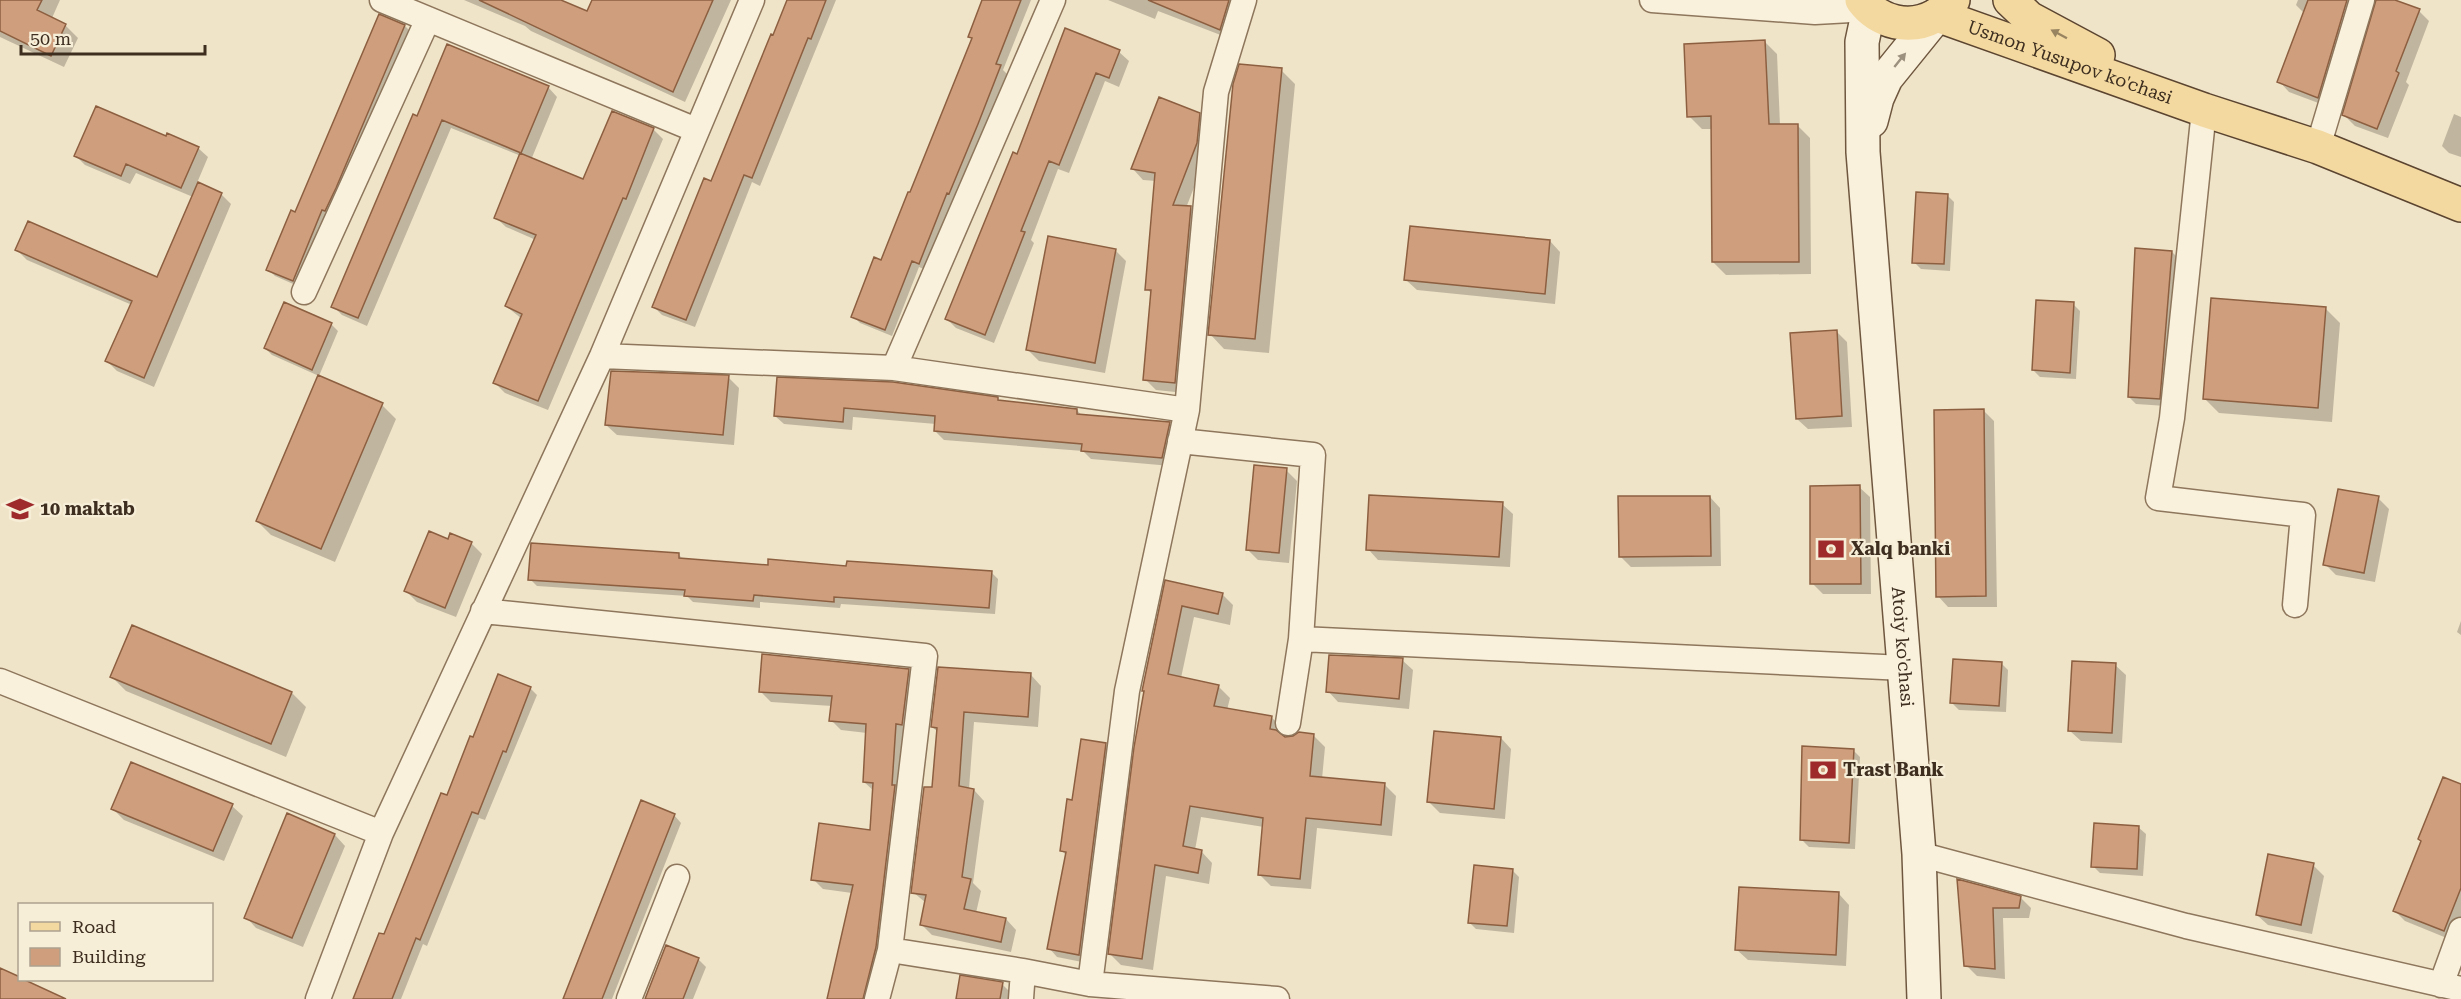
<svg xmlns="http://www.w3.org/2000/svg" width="2461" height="999" font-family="'Roboto Serif',serif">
<rect width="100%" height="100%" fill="#f0e4c8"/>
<path fill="#0003" d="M0 0H60L52 18 65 25 78 38 64 67 0 37Z
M464 0H556L588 13 593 0H731L685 102 531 31 525 26Z
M788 0H836L760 186 752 182 695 327 662 315 654 307 712 183Z
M984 0H1031L1003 70 1007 74 926 270 919 267 892 336 860 323 853 316 882 262 911 194 973 40 969 36Z
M1108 0H1246L1231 39 1158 11 1155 19Z
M2298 0H2363L2329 107 2289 92 2279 81 2305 14 2296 5Z
M2376 0H2391L2419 11 2429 21 2406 82 2409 85 2388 138 2355 126 2344 115Z
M380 16 405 26 412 33 300 287 275 276 268 269 296 214Z
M1066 30 1119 52 1129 61 1119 87 1105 81 1069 173 1058 169 1031 240 1034 243 994 343 956 328 947 319 1018 156Z
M1764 41 1777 54 1780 125H1797L1810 138 1811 274 1726 275 1713 262 1712 129H1702L1689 116Z
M1281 70 1295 84 1269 353 1224 349 1210 334Z
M548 87 557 97 531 160 584 181 653 129 663 139 548 410 505 393 495 383 522 319 506 306 536 240 506 227 495 217 521 156 451 128 367 326 342 315 333 306 418 118Z
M1199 114 1210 125 1207 154 1186 208H1191L1201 219 1185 393 1156 390 1145 379 1152 294 1147 289 1156 181 1143 180 1133 169Z
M2454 114 2461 117V157L2449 153 2442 146Z
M198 148 208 157 197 183 221 194 231 204 154 387 117 371 107 361 132 305 27 260 17 250 158 279 193 197 136 173 130 184 85 165 76 156Z
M1947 195 1954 202 1950 271 1921 269 1914 262Z
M1550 241 1560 252 1555 304 1417 290 1406 280Z
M2136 250 2172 252 2179 259 2166 406 2136 404 2129 397Z
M1116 251 1126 261 1105 373 1039 361 1028 350Z
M2073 304 2080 311 2076 379 2040 377 2033 370Z
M2326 309 2340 323 2332 422 2219 413 2205 399Z
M331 324 338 331 319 376 272 355 265 348Z
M1836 331 1847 342 1852 427 1808 429 1797 419Z
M319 377 382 405 396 419 335 562 271 535 257 521Z
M728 377 739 388 734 445 617 435 606 425Z
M778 379 997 399 1000 402 1077 410 1082 416 1169 423 1178 432 1171 466 1091 459 1083 451 944 440 935 431 936 424 853 417 852 430 784 424 775 416Z
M1984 411 1994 421 1997 607H1948L1938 596Z
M1286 470 1297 481 1289 563 1258 560 1247 549Z
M1859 487 1870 497 1871 594H1823L1812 583Z
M1710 497 1720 508 1721 566 1631 567 1620 556Z
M2378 498 2389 509 2375 582 2336 575 2325 564Z
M1502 504 1513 514 1510 567 1378 560 1368 549Z
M449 541 471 543 482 554 456 617 417 602 406 591Z
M678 554 684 560 769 567 991 572 998 579 995 614 841 604 840 608 760 602V608L693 602 687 596 537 586 530 579Z
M1166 582 1222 594 1233 605 1230 625 1194 617 1181 678 1218 686 1230 698 1227 710 1271 717 1283 728 1282 736 1285 738 1313 735 1325 747 1322 779 1385 785 1396 796 1392 836 1317 828 1311 889 1271 886 1259 874 1264 827 1201 817 1195 850 1201 851 1212 863 1209 884 1166 876 1153 970 1121 965 1110 954 1145 692 1143 690Z
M2461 621V635L2457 632Z
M133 627 292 693 306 707 286 757 126 691 112 677Z
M1402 660 1413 670 1409 709 1338 702 1328 691Z
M2001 663 2008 670 2006 712 1959 710 1952 703Z
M2115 665 2126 675 2122 743 2081 741 2070 731Z
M908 670 919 680 875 999H829L852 893 823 889 813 879 871 832 874 791 864 782 867 733 841 730 831 720 832 706 771 702 761 692Z
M1031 675 1041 686 1038 727 974 722 969 789 974 790 984 801 973 883 981 891 976 913 1006 919 1016 930 1011 952 932 935 921 924 926 903 913 892 934 789 938 732 932 727Z
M530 688 537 695 485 820 479 818 427 946 423 944 401 999H355L448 797Z
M1501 738 1511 749 1505 819 1440 813 1429 802Z
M1105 744 1114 753 1087 963 1057 957 1049 948 1067 856 1062 851 1073 802Z
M1853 750 1860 757 1855 849 1809 847 1802 840Z
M2461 785V923L2454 941 2405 921 2395 911Z
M232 806 243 816 224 861 124 820 113 809Z
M674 815 681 823 612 999H565Z
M2138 827 2146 834 2143 876 2100 873 2093 866Z
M335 835 345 846 303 947 256 928 246 917Z
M2313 865 2324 876 2312 934 2268 925 2257 915Z
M1512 870 1519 877 1514 933 1476 929 1469 922Z
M1959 881 2020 897 2031 908 2029 918H2003L2005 979 1977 976 1966 965Z
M1839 894 1849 905 1846 966 1748 960 1737 950Z
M698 959 706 967 693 999H646Z
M1002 984 1009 991 1008 999H958Z"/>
<path fill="#cf9f7d" stroke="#8d5f41" stroke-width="1.5" d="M0 0H42L37 10 66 24 51 56 0 31Z
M479 0H561L587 11 592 0H713L673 92Z
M787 0H826L811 39 808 38 752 178 744 175 686 320 652 307 704 178 711 181 771 34 773 35Z
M982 0H1021L996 64 1001 65 978 124 949 194 947 193 919 264 912 261 885 330 851 317 874 257 881 260 908 192H910L972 38 968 37Z
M1148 0H1229L1220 30Z
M2308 0H2347L2318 98 2277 82Z
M2376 0H2395L2420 9 2396 71 2399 73 2377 129 2342 115Z
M379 14 405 25 336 188 325 211 322 210 293 281 266 270 291 210 295 212Z
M1065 28 1120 50 1109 78 1096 73 1059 165 1049 161 1021 231 1025 232 985 335 945 319 1013 152 1017 154Z
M1765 40 1769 124H1798L1799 262H1712L1711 116 1687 117 1684 44Z
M447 44 549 86 521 153 442 120 358 318 331 307 413 114 417 116Z
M1239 64 1282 68 1255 339 1208 335 1233 84Z
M1159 97 1200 113 1197 143 1173 205 1191 206 1175 383 1143 380 1151 290H1145L1155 173 1131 169Z
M96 106 166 136 167 133 199 147 181 188 126 164 121 176 74 156Z
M612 111 654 128 626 199 623 198 538 401 493 383 522 314 505 306 536 235 494 218 520 153 583 179Z
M198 182 222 193 144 378 105 361 132 301 15 250 28 221 157 277Z
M1916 192 1948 194 1944 264 1912 263Z
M1410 226 1550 240 1545 294 1404 280Z
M1048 236 1116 249 1095 363 1026 350Z
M2135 248 2172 251 2160 399 2128 397Z
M2211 298 2326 307 2318 408 2203 399Z
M2036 300 2074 302 2070 373 2032 370Z
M284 302 332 323 312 370 264 348Z
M1837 330 1842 416 1796 419 1790 333Z
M611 371 729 375 723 435 605 425Z
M318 375 383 403 321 549 256 521Z
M777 377 893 382 998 397V400L1077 409V414L1170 422 1162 458 1081 451 1082 444 934 431 935 416 844 408 843 422 774 416Z
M1984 409 1986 596 1936 597 1934 410Z
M1254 465 1287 468 1279 553 1246 550Z
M1860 485 1861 584H1810V486Z
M2338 489 2379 496 2364 573 2323 565Z
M1369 495 1503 502 1499 557 1366 550Z
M1618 496H1710L1711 556 1619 557Z
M429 531 448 539 450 533 472 542 445 608 404 591Z
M531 543 679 553V558L768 565V559L846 566 847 561 992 571 989 608 834 597V602L754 595 753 601 684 596 685 590 528 580Z
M1165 580 1223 593 1218 614 1182 606 1168 674 1219 685 1214 706 1272 716 1270 729 1276 730 1285 737 1293 736 1299 732 1314 734 1310 776 1385 783 1381 825 1306 818 1300 879 1258 875 1263 818 1190 806 1183 846 1202 850 1198 873 1155 865 1142 959 1108 954 1134 747 1144 691H1142Z
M132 625 292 692 271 744 110 677Z
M762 654 909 669 902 725 896 724 892 785H895L876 947 863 999H827L853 885 811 880 819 823 870 830 873 783 863 782 866 724 829 721 832 696 759 692Z
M1329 655 1403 658 1399 699 1326 692Z
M1953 659 2002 662 1999 706 1950 703Z
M2072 661 2116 663 2112 733 2068 731Z
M938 667 1031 673 1028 717 964 712 959 786 974 789 962 877 971 879 964 909 1006 918 1001 942 920 925 926 895 911 893 924 787H932L937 728 931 727Z
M498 674 531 687 506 752 503 751 478 814 472 812 420 940 416 938 392 999H353L379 933 384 934 441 793 447 795 470 736 473 737Z
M1434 731 1501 737 1494 809 1427 802Z
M1081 739 1106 743 1079 955 1047 949 1066 852 1060 851 1067 799 1072 800Z
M1802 746 1854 749 1849 843 1800 840Z
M131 762 233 804 213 851 111 809Z
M2443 777 2461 784V888L2444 931 2393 911 2421 841 2418 839Z
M641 800 675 814 602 999H563Z
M287 813 335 834 292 938 244 918Z
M2094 823 2139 826 2137 869 2091 867Z
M2268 854 2314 863 2301 925 2256 915Z
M1474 865 1513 869 1507 926 1468 923Z
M1957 879 2021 896 2019 908H1993L1995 969 1964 966Z
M1739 887 1839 892 1836 955 1735 950Z
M666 945 699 958 683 999H645Z
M0 968 20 977V980H25L66 999H0Z
M960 975 1003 982 1000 999H956Z"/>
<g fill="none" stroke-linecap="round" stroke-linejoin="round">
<defs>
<path id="street" d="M382 0 696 130
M1652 0 1815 12 1869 9
M2204 110 2172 418 2158 498 2303 515 2295 605
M2318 147 2362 0
M304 292 428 19
M602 356 894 368 1187 410
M894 368 1053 0
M1180 441 1313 455 1301 639
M483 611 925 656 890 950 877 999
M0 681 381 833
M1288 723 1301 639 1904 668
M1919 854 2186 926 2461 989
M890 950 1023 971 1090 984 1277 999
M1090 984 1127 691 1187 410 1216 92 1244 0
M2441 985 2461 930
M318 999 381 833 602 356 752 0
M629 999 677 877
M1021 999 1023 971"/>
<g id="secondary">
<path id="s1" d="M1869 9 1862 42 1863 152 1919 854 1924 999"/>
<path d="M1871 121 1877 98 1886 78 1937 15"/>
</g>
<g id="primary">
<path d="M1862 0C1879 23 1910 30 1935 16 1942 12 1948 5 1953 0"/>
<path d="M2010 0 2029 18 2098 55"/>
<path id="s2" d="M1937 15 2204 110 2318 147 2461 205"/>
</g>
</defs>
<use href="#street" stroke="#8d765c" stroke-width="27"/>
<use href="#secondary" stroke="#6f573f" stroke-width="36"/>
<use href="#primary" stroke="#5b4430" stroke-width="36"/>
<use href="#street" stroke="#faf1dc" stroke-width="24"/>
<use href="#secondary" stroke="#faf1dc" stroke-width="33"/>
<use href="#primary" stroke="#f3d9a0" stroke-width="33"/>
</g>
<defs><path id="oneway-solid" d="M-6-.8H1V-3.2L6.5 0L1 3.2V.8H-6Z" transform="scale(1.5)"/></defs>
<use fill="#988460" href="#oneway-solid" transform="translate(2059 34) rotate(-152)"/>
<use fill="#9c907e" href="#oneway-solid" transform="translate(1900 60) rotate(-51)"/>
<defs>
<symbol id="school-bare" viewBox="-9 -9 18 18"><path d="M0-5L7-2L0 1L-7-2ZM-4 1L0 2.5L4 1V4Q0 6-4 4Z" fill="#9e2a2b" stroke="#f7eed8" stroke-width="2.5" paint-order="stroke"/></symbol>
<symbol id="bank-bare" viewBox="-9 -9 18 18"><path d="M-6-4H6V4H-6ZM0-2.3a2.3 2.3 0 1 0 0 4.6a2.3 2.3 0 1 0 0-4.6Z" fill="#9e2a2b" stroke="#f7eed8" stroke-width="2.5" paint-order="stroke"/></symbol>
</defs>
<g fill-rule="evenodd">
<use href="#school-bare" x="1" y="490" width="38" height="38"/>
<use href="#bank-bare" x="1812" y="530" width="38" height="38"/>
<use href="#bank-bare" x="1804" y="751" width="38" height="38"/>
</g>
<g text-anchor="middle" stroke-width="4.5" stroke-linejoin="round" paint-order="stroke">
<g font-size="18" fill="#3d2e20" stroke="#f7eed8">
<text dy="6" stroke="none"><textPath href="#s2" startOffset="141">Usmon Yusupov ko'chasi</textPath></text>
<text dy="6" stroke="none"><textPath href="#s1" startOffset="640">Atoiy ko'chasi</textPath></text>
</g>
<g font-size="18" font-weight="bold" fill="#3d2e20" stroke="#f7eed8" text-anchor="start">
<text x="40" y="515">10 maktab</text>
<text x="1851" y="555">Xalq banki</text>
<text x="1843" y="776">Trast Bank</text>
</g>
</g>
<rect x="18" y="903" width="195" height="78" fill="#f7eed8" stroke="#ada18e" stroke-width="1.5"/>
<rect x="30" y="922" width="30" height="9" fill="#f3d9a0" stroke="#ada18e" stroke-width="1.5"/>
<text x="72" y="933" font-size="18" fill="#3d2e20">Road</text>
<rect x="30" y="948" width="30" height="18" fill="#cf9f7d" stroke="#ada18e" stroke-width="1.5"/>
<text x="72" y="963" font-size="18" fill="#3d2e20">Building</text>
<path d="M21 45v9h184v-9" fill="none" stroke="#3d2e20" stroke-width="3"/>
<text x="30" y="45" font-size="18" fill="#3d2e20" stroke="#f7eed8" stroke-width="4.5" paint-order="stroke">50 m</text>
</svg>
